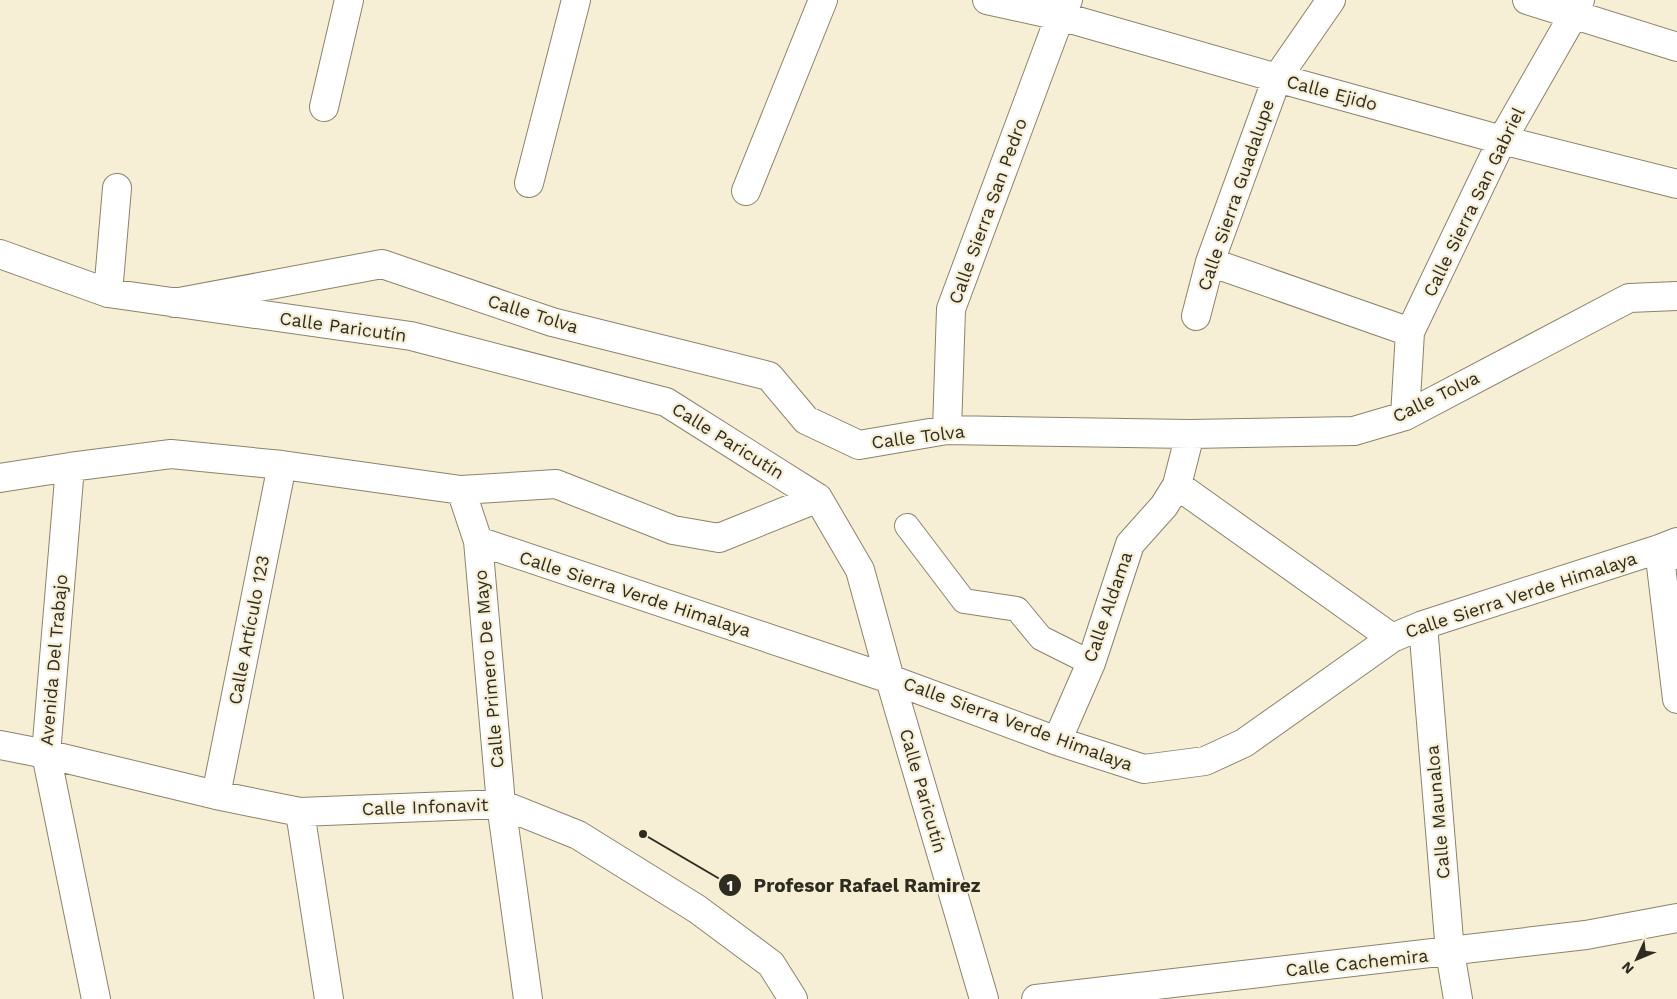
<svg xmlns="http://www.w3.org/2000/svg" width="1677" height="999" font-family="'Work Sans',sans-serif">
<rect width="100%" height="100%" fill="#f6efd5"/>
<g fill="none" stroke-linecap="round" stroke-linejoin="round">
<defs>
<path id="pedestrian" d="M907 526 964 601 1017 609 1041 638 1091 663"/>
<path id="minor" d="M987 0 1060 16 1277 78 1502 140 1677 184
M1527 0 1677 47
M324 107 349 0
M529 183 576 0
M746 191 823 0
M0 254 108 293 411 336 666 402 818 498 860 570 890 679 984 999
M1210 262 1410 332
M108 293 117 188
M174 303 382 264 552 322 769 376 806 420 859 445 947 430 1190 434 1354 431 1405 416 1629 298 1677 296
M1196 316 1210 262 1277 78 1331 0
M1405 416 1410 332 1502 140 1574 14 1580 0
M947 430 951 309 1060 16 1068 0
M70 467 46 754 96 999
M0 478 70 467 171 454 282 465 461 490 556 484 673 530 719 538 818 498
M1177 485 1392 638
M461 490 478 541 501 804 528 999
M478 541 890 679 1057 741 1144 769 1205 761 1244 743 1392 638 1423 625 1659 549 1677 542
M1676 555 1659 549 1677 699
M1423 625 1450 952 1458 999
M1057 741 1091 663 1130 544 1164 506 1177 485 1190 434
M0 745 46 754 216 795 300 812 501 804 578 835 697 909 771 964 793 999
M216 795 282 465
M300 812 329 999
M1036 999 1586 935 1677 918"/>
</defs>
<use href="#pedestrian" stroke="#8a836c" stroke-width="26"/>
<use href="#minor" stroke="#8a836c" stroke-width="30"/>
<use href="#pedestrian" stroke="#fff" stroke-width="24"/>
<use href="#minor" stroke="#fff" stroke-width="28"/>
</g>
<g text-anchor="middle" stroke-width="4.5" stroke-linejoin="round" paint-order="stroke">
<g font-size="18" fill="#2e2b21" stroke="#f6efd5">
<text transform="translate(1332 93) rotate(15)" y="6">Calle Ejido</text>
<text transform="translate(1236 195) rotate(-71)" y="6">Calle Sierra Guadalupe</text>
<text transform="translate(1474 202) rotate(-64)" y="6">Calle Sierra San Gabriel</text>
<text transform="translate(988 211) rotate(-70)" y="6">Calle Sierra San Pedro</text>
<text transform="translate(533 314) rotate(17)" y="6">Calle Tolva</text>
<text transform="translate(343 327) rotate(8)" y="6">Calle Paricutín</text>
<text transform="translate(1436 397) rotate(-26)" y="6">Calle Tolva</text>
<text transform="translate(918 437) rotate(-7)" y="6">Calle Tolva</text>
<text transform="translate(728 441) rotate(32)" y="6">Calle Paricutín</text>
<text transform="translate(635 594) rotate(18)" y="6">Calle Sierra Verde Himalaya</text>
<text transform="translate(1521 595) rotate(-18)" y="6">Calle Sierra Verde Himalaya</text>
<text transform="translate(1108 607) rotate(-71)" y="6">Calle Aldama</text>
<text transform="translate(249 630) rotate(-79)" y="6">Calle Artículo 123</text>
<text transform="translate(54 660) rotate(-85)" y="6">Avenida Del Trabajo</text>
<text transform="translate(489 669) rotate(-95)" y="6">Calle Primero De Mayo</text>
<text transform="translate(1018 724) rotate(20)" y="6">Calle Sierra Verde Himalaya</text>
<text transform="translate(923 791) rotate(74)" y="6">Calle Paricutín</text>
<text transform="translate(425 807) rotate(-2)" y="6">Calle Infonavit</text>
<text transform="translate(1438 812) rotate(-95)" y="6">Calle Maunaloa</text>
<text transform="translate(1357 963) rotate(-6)" y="6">Calle Cachemira</text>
</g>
</g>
<path fill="none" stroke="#2e2b21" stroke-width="2" d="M643 834L730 885"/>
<g fill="#2e2b21" stroke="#f6efd5" stroke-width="2">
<circle cx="643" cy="834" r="5"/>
<circle cx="730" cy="885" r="12"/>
</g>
<g font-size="15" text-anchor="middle" font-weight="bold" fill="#fff">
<text x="730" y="891">1</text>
</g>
<g font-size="19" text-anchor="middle" font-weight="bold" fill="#2e2b21" stroke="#f6efd5" stroke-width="4.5" stroke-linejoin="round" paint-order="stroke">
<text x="867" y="892">Profesor Rafael Ramirez</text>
</g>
<g transform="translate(1637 959) rotate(226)" stroke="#f6efd5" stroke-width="4" paint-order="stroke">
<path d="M0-4L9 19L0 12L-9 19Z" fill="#2e2b21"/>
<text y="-8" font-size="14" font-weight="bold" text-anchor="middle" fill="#2e2b21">N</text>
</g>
</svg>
